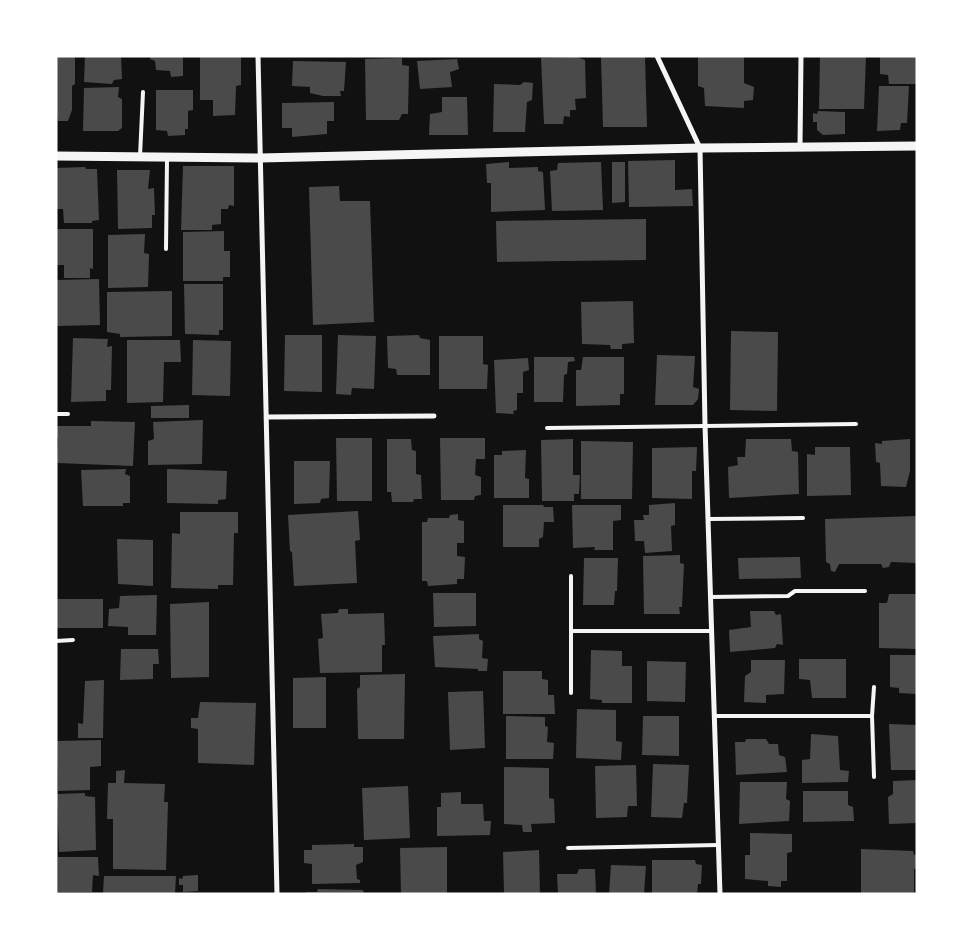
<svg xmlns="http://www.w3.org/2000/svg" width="973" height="950" font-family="'Archivo Narrow',sans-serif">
<rect width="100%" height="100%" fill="#111"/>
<path fill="#4a4a4a" d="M56 56H75V84L72 86V110L68 121H58L56 112Z
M85 56H121L122 79 114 80 112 84 84 82Z
M150 56H183V76L171 77 170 71 156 70 155 61 150 59Z
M200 56H241V85L236 86 235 115 213 116V100H200Z
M645 56 647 127H603L601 57Z
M698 56H744V83L754 87 753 100 744 101V108L705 106 704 88 698 86Z
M820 56H866L864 109H819Z
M880 56H917V84H889L888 75 880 74Z
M577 57 585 60 586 98 575 99 576 110H570V117L564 116 563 124H544L541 58Z
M402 58V65L409 66 408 114H402L399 120H366L365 59Z
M457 59 459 69 450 72 452 87 420 89 417 61Z
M293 61 346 62 344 91H340L341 96H323L310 93V87L292 86Z
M524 82 533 83 532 100 527 102 525 132H493L494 84 520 85Z
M879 86H909L907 123H901L900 130 877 131Z
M119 87 118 97 122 99V128L118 131H83L84 88Z
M156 90H193V110L188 111V129H185V135L168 136 167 131 156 130Z
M442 97H467L468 135H429L430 114 442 112Z
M334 102V121H327V134L292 137V128H282V103Z
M818 111 845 112V134L823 135 817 130V122H813V113L817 114Z
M675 160V190L692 189 693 206 629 207 628 161Z
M509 162V168L538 167V171L543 172 545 210 491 212V183H487L486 164Z
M601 162 603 210 552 211 550 171 557 170 558 163Z
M612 162H625V202L612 203Z
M183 166H234V206L229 205 228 209H221V224L212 225V230H181Z
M85 167 86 169H97L99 220 92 221V223H64L63 209H56V168Z
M117 170H150L148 189 154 188 155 215H152V228L118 229Z
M339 186 340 201H370L374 322 313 325 309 187Z
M646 219V260L497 262 496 221Z
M56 229H93V269L90 268V278H64V265H56Z
M224 231V251H230V277H223V281H183V232Z
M145 234 144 253 149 254 148 287 108 288V235Z
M99 279 100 325 56 326V280Z
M184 284H223V330H219V335L185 334Z
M172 291V336L120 337V334L107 332V292Z
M633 301 634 343 622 344V349H611L610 345 582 344 581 302Z
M731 331 778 332 777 411 730 410Z
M285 335H322V392L284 391Z
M338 335 376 336 374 389 352 388 351 395 336 394Z
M419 335 420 338 430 340V375H397L396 369 388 368 387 336Z
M439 336H483V364L488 365 487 389H439Z
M73 338 108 339 107 347 112 346 111 390H106V401L71 402Z
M127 340H180L181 362H164L163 402 127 403Z
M193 340 231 341 230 396 192 395Z
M657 355 695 356 693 387 699 389 698 399 693 405H655Z
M534 357H574L575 361 568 362 567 374 564 375 563 402H534Z
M583 357H624V394H620V405L576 406V370H581Z
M528 358 529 370 523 372V393H517V410L513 411 514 414 496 413 494 360Z
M189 405V418H151V406Z
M203 420 202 464 148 465V441L154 439 153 422Z
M91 421 135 422 133 466 57 463 58 438H56V426H91Z
M336 438H372V501H337Z
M440 438H485V459H476L475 475 481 477V495L475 496 474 500H441Z
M387 439H411L412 450 416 451V474L421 475 422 499H414L413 502H392L391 492H387Z
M573 439V475H580L579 494H574V501H542L541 440Z
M746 439H791L792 451 798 452 799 494 729 498 728 467 738 465 737 457H745Z
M910 439V471L906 487 881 486 880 463 876 462 875 443 882 444V441Z
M581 441 633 442 632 499H581Z
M697 447 696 471H692V499L652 498V448Z
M815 447H850L851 495 807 496V454L815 455Z
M526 450 525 478 529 479V498H494V455H502V451Z
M294 461H330L329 498 321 499 320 503 294 504Z
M126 469 125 474 130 476V503H123V506H83L81 470Z
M167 469 227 471 226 499 218 500V504L167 503Z
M675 503V525L671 526 672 551 645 553 644 541H635L634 520H644L643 515H649V505Z
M503 505H543L544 507H553L554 522H544L543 537 539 539V547H503Z
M572 505H621V520L613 521V550H594L595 547 573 548Z
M358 511 360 540 355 541 357 583 294 586 292 552 290 551 288 515Z
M180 512H238V533H234L233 585H218V589L171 588 172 533 180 534Z
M458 514V520L464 521V543H457V556L465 557 464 579H457V584L428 586 427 581H422V522H427L428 518H449L450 515Z
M917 516V568L915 563 891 562 889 567 883 568 881 564H839L835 572 831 571 830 564 826 562 825 519Z
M117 539 153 540V586L118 584Z
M680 555V563L684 564 682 607H679L680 614H644L643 556Z
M800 557 801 578 739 579 738 558Z
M584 558H618L617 591H615L614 605H583Z
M433 593H476V626L434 627Z
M889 594H917V649L879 648V603H887Z
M157 595 156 635H128V627L108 626 109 609 119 608 120 596Z
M56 599H103V628H56Z
M209 602V677L171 678 170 604Z
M339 609H348V614L384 613 385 645H382V672L320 673 318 639 323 638 321 614 338 613Z
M750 611H774L776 615 781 614 783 645 777 644 775 648 730 652 729 630 751 627Z
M479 634V639L483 641 482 658 488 659 487 671H478V669L435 667 433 636Z
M121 649H158L159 664H153V679L120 680Z
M591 650 622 651V666H632V703H602V700L590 699Z
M890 655H917V694L899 693V688L890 687Z
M799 659H846V698H812L810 680 799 679Z
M751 660H785L784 694 766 695V703L744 702 745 676 751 672Z
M647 661 686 662 685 702 647 701Z
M503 671H542V679L548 680V695H554L555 714H503Z
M405 674 404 739H358L357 689 360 687V675Z
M326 677V728H293V678Z
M104 680 103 738H78V723L83 724 85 681Z
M483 691 485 748 450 750 448 692Z
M200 702 256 703 254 765 198 763V729L191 728V718H198Z
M577 709 616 710V741L622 742 621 760 576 758Z
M506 716 545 717V726L548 727 547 742 554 743 553 759H506Z
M643 716H679V756L642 755Z
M889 724 917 725V770H891Z
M811 734 838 736 840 770 849 771 848 782 802 783V760L810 759Z
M746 739H766L769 744H778L779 755 785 757 787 772 736 775 735 742H745Z
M101 740V766L90 767V790L58 791 57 741Z
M653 764 689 765 687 803H684L682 818 651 817Z
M636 765 637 806H628L627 817 596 818 595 766Z
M504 767 549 768V798L554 799 555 823 531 824 532 832H523L522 825 504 824Z
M125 770 124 783 165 784 164 802H168L166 870 113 869V819H107L108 783H116V771Z
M917 780V823L889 824 888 797 893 794V781Z
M740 782H787L786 799 790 801 789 821 739 824Z
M408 786 410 838 364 840 362 788Z
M803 791H848V805L853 807 854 821 803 822Z
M461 792V804H483L484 821H491L490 835 437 836V807H441V793Z
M85 793V796L95 797 96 850 59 852 57 794Z
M750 833 792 834V852L787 853V881H781V887L768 886V881L745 879V855H750Z
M354 844V847H363V862L356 865 357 879 360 880V883L312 884V864L304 863V850H312V845Z
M447 847V894H401L400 848Z
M861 849 913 851 914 855H917V868L914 869V894H861Z
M539 850 540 894H504L503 852Z
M58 857H98L99 876 93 875 92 892H58Z
M652 860H695L696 864 702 865 701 884H698L697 894H652Z
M611 865 646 866 644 894H609Z
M579 869H595L596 894H558L557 874H577Z
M198 875V891L183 892V885H179V878L182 879 183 876Z
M104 876H176L175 894H103Z
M318 889 363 890 364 894H306V892H317Z"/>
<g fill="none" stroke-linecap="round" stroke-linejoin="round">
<path stroke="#f5f5f5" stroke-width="4" d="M140 156 143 92
M166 249 167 159
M56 414H68
M547 428 856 424
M708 519 803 518
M710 597 788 596 795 591H865
M571 631H712
M56 641 73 640
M571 693V576
M714 716H872
M874 777 872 716 874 687
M568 848 718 845"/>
<path stroke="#f5f5f5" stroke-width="5" d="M258 56 277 894
M657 56 700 148 705 425 720 894
M800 146 801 56
M266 417 434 416"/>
<path stroke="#f5f5f5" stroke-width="9" d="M56 156 260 158 700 148 917 146"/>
</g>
<rect width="973" height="950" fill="none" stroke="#ffffff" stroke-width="115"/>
</svg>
